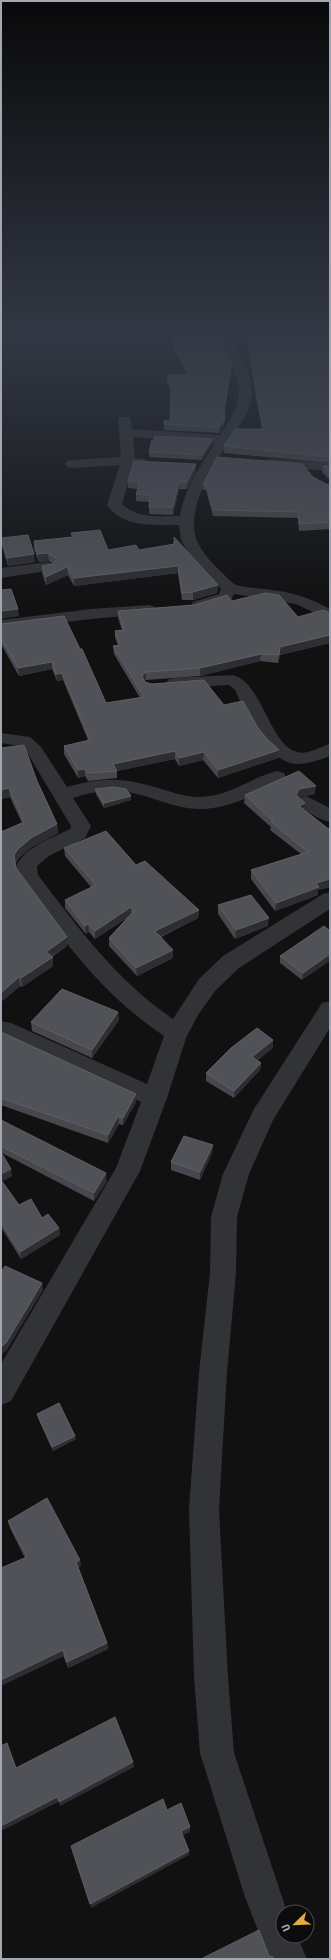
<svg xmlns="http://www.w3.org/2000/svg" width="331" height="1960" font-family="'Fira Sans Condensed',sans-serif">
<rect width="100%" height="100%" fill="#111112"/>
<g fill="none" stroke-linecap="round" stroke-linejoin="round">
<path fill="#323337" fill-rule="evenodd" d="M214 331H226C235 351 252 370 252 392 252 409 241 424 231 438 215 463 184 510 197 541 205 558 221 572 234 584 238 587 258 588 264 589 291 592 306 596 330 609V620L296 604 234 594 231 600 199 610 193 608 191 605 193 602 219 594 221 589 188 553 181 540 179 525C155 525 123 528 107 505L120 465 72 468 67 467 65 464 67 461 72 460 121 457 118 420 120 417H130L132 429 220 435C255 386 234 378 214 331ZM133 437 215 443C201 465 184 489 180 516 159 516 138 519 122 504L133 466 145 465 147 462 145 459 135 458Z
M272 459 330 463V471L267 466 265 463 267 460Z
M48 562 53 564 56 567 53 570 1 578V568Z
M149 605 155 607 157 610 155 613 91 619 1 630V620L91 609Z
M233 675C262 682 270 746 297 752 307 755 320 747 330 744V756C320 760 308 764 297 764 267 763 246 713 235 690L229 685 175 688 169 687 166 683 169 679 175 678Z
M1 733 30 737 41 747 67 787C99 778 119 777 151 786 167 790 182 797 199 797 228 797 250 778 277 771L284 773 286 777 284 781C257 793 230 809 200 809 175 809 152 796 128 792 110 788 91 792 73 798L91 826 85 838 49 856 37 866 38 875C81 931 114 978 173 1019L199 979 223 956 323 894 330 892V909L239 968 215 991 198 1015 186 1038 167 1098 140 1171 11 1401 1 1405V1364L116 1168 141 1102 1 1038V1021L11 1023 147 1084 164 1036C114 1002 80 963 45 914 36 902 26 890 18 877L16 866C26 847 51 838 70 829L71 826 28 754 19 746 1 743Z
M306 796 330 808V822C319 819 303 811 296 802L299 798Z
M330 1001V1028L273 1120 249 1174 237 1217 236 1273 227 1372 219 1509 228 1677 234 1753 287 1912H283V1936H297L307 1959H269L245 1897 200 1753 194 1677 189 1509 199 1372 210 1273 211 1217 223 1174 254 1109 322 1003Z"/>
</g>
<path fill="#47484d" d="M164 331H216L232 364 231 370 224 414V425L219 433 164 430V421L170 420 171 391 167 381V375L187 374 174 349V343Z
M228 331H238L235 346Z
M244 331H330V463L224 453V446L262 429Z
M212 444 202 460 149 457V452Z
M196 464V471L187 489H179L173 515 149 514V502L136 501V494L138 489 128 488V481Z
M323 466H330V480L322 472Z
M313 477 330 486V529L299 531 298 518 213 516 206 490H203V484Z
M71 533 108 550H139L173 544 174 537 218 585 217 593 193 600H182L178 573 74 586 68 575 46 585 42 573V566L53 564 49 561 39 562 34 549V541L72 537Z
M1 538 35 562 8 566 2 546Z
M232 601 298 617 330 613V643L280 655 278 663 260 661 200 676 146 680 144 681 145 682 224 705 258 728 267 739 279 750 278 758 218 778 203 760 179 766 175 759 117 771V778L88 781 85 776 78 778 64 754V746L88 740 63 680 57 681 52 669 19 676 1 644V624L106 703 140 698 114 654 113 646 118 645 115 638V631L122 630 118 618V611L194 605Z
M1 748 37 781 57 824 58 833 32 847 19 858 15 864 16 868 67 946 52 957 53 966 22 987 20 986 1 1002V832L22 823 10 797 1 799Z
M95 789 131 800 104 808 96 794Z
M315 794 298 797 304 810 330 830V887L318 890V895L275 911 251 879V870L301 854 270 830 271 827 244 803 245 795Z
M64 848 136 865 199 910 198 918 161 937 173 958 137 976 109 946V938L127 918 95 939 89 932 86 934 65 908V900L91 887 65 856Z
M218 905 268 926 235 939 218 914Z
M330 931 302 980 280 963V956Z
M118 1012 119 1020 92 1058 32 1031 31 1022Z
M1 1032 136 1094V1102L123 1125 119 1124 108 1143 1 1105Z
M273 1040V1048L257 1060 261 1063 260 1070 234 1098 206 1081V1073Z
M1 1120 107 1181 94 1201 2 1153 12 1176 2 1181 19 1205 59 1228 60 1235 21 1259 1 1227Z
M212 1153 200 1180 171 1170V1162Z
M37 1414 76 1439 53 1451 38 1418Z
M8 1521 81 1566 78 1568 107 1643 108 1649 68 1668 25 1558 10 1528Z"/>
<path fill="#2d2e31" d="M237 331H238L235 346V340Z
M232 364 231 370 224 416V410Z
M225 419 224 425 219 433V427Z
M213 439 212 444 202 460V455Z
M196 464V471L187 489V482Z
M179 482V489L173 515V507Z
M48 553 49 561 39 562 38 554Z
M34 554 35 562 8 566 7 558Z
M178 566V573L74 586V578Z
M67 567 68 575 46 585V577Z
M218 585 217 593 193 600V592Z
M18 609 19 616 1 619V611Z
M330 635V643L280 655 278 663 280 647Z
M261 654 260 661 200 676V668Z
M52 662V669L19 676 18 668Z
M146 672V680L142 684V676Z
M62 673 63 680 57 681 56 674Z
M279 750 278 758 218 778V770Z
M175 751V759L117 771 113 764Z
M204 752 203 760 179 766V758Z
M85 769V776L78 778V770Z
M316 786 315 794 298 797 296 795 299 789Z
M9 788 10 797 1 799V790Z
M131 796V800L104 808V803Z
M305 803 304 811 299 806Z
M57 824 58 833 32 847 19 858 15 864 14 855 18 849 31 838Z
M330 879V887L318 890V895L275 911 276 903 316 883Z
M131 907V915L95 939V931Z
M199 910 198 918 155 939V931Z
M269 918 268 926 235 939 236 930Z
M88 924 89 932 86 934 85 926Z
M67 937V946L46 960V952Z
M173 950V958L137 976 136 968Z
M330 954V961L302 980 303 973Z
M53 957V966L22 987 21 978Z
M19 977 20 986 1 1002V993Z
M118 1012 119 1020 92 1058V1050Z
M273 1040V1048L252 1065V1057Z
M261 1063 260 1070 234 1098V1091Z
M136 1094V1102L123 1125V1118Z
M118 1116 119 1124 108 1143V1135Z
M213 1145 212 1153 200 1180V1172Z
M11 1169 12 1176 1 1182V1174Z
M106 1173 107 1181 94 1201V1193Z
M59 1228 60 1235 21 1259 20 1252Z
M42 1283 43 1290 7 1350 1 1355V1347Z
M75 1436 76 1439 53 1451 52 1447Z
M80 1560 81 1566 77 1569 76 1562Z
M107 1643 108 1649 68 1668 67 1662Z
M63 1650 64 1656 1 1686V1680Z
M133 1762 134 1767 60 1806 59 1802Z
M57 1797 58 1802 1 1831V1826Z
M190 1827V1832L181 1836V1831Z
M189 1851V1855L91 1908 90 1904Z"/>
<path fill="#515258" stroke="#5e6066" d="M169 331H216L232 364 224 410 225 419 219 427 164 424V421L170 420 171 385 167 375 190 374 174 343 179 342Z
M231 331H237L235 340Z
M246 331H330V457L224 446 235 429H263Z
M155 436 213 439 202 455 149 452 152 440H154Z
M217 457 302 464 313 477 330 486V522L299 524 298 512 213 510 206 484H203Z
M134 461 196 464 187 482H179L173 507H149L150 495 136 494 140 482 128 481Z
M323 466H330V473Z
M100 530 108 550 136 545 139 550 175 544 174 537 218 585 193 592 182 593 178 566 74 578 67 567 46 577 42 566 53 564 57 559 48 553 38 554 34 541 73 537 71 533Z
M28 535 34 554 7 558 1 538Z
M11 589 18 609 1 611V590Z
M266 593 279 595 298 617 323 610 330 613V635L280 647 279 655 261 654 200 668 146 672 142 676 145 682 152 684 204 680 224 705 243 701 258 728 267 739 279 750 218 770 204 752 179 758 175 751 113 764 117 771 87 773 85 769 78 770 64 746 90 740 62 673 56 674 52 662 18 668 1 638V624L64 616 80 649H82L106 703 144 697 113 646 120 645 115 631 124 630 118 611 194 605 227 595 232 601Z
M24 745 37 781 57 824 31 838 18 849 14 855 16 868 67 937 46 952 53 957 21 978 19 977 1 993V832L24 822 9 788 1 790V748Z
M299 771 316 786 299 789 296 795 305 803 299 806 330 830V879L316 883 319 887 276 903 251 870 308 852 271 822 273 821 245 795Z
M114 787 126 789 131 796 104 803 95 789Z
M106 831 136 865 145 861 199 910 155 931 173 950 136 968 109 938 134 911 131 907 95 931 88 924 85 926 65 900 96 885 64 848Z
M251 895 269 918 236 930 218 905Z
M324 926 330 931V954L303 973 280 956Z
M62 989 118 1012 92 1050 31 1022Z
M257 1028 273 1040 252 1057 261 1063 234 1091 206 1073 231 1048Z
M1 1032 136 1094 123 1118 118 1116 108 1135 1 1098Z
M1 1120 106 1173 94 1193 1 1146Z
M184 1136 213 1145 200 1172 171 1162Z
M1 1152 11 1169 1 1174Z
M1 1180 19 1205 31 1199 42 1218 48 1214 59 1228 20 1252 1 1222Z
M5 1266 42 1283 6 1343 1 1347V1307L2 1306 1 1305V1272Z
M59 1403 75 1436 52 1447 37 1414Z
M47 1498 80 1560 76 1562 107 1643 67 1662 63 1650 1 1680V1568L27 1557 8 1521Z
M115 1717 133 1762 59 1802 57 1797 1 1826V1746L7 1743 16 1768Z
M163 1799 167 1810 181 1803 190 1827 181 1831 189 1851 90 1904 71 1846Z
M259 1930 269 1956 273 1957 274 1959H201Z"/>
<linearGradient id="sky" x2="0" y2="1"><stop stop-color="#09090a"/><stop offset="0.55" stop-color="#323844"/><stop offset="1" stop-color="#323844" stop-opacity="0"/></linearGradient>
<rect width="331" height="606" fill="url(#sky)"/>
<rect width="331" height="1960" fill="none" stroke="#a4a7b2" stroke-width="4"/>
<g transform="translate(295 1924) rotate(247)"><circle r="19" fill="#0c0c0d" stroke="#494a4f"/>
<path d="M0-3L7 15L0 10L-7 15Z" fill="#e0af3b"/>
<text y="-6" font-size="11" font-weight="bold" text-anchor="middle" fill="#a4a7b2">U</text>
</g>
</svg>
